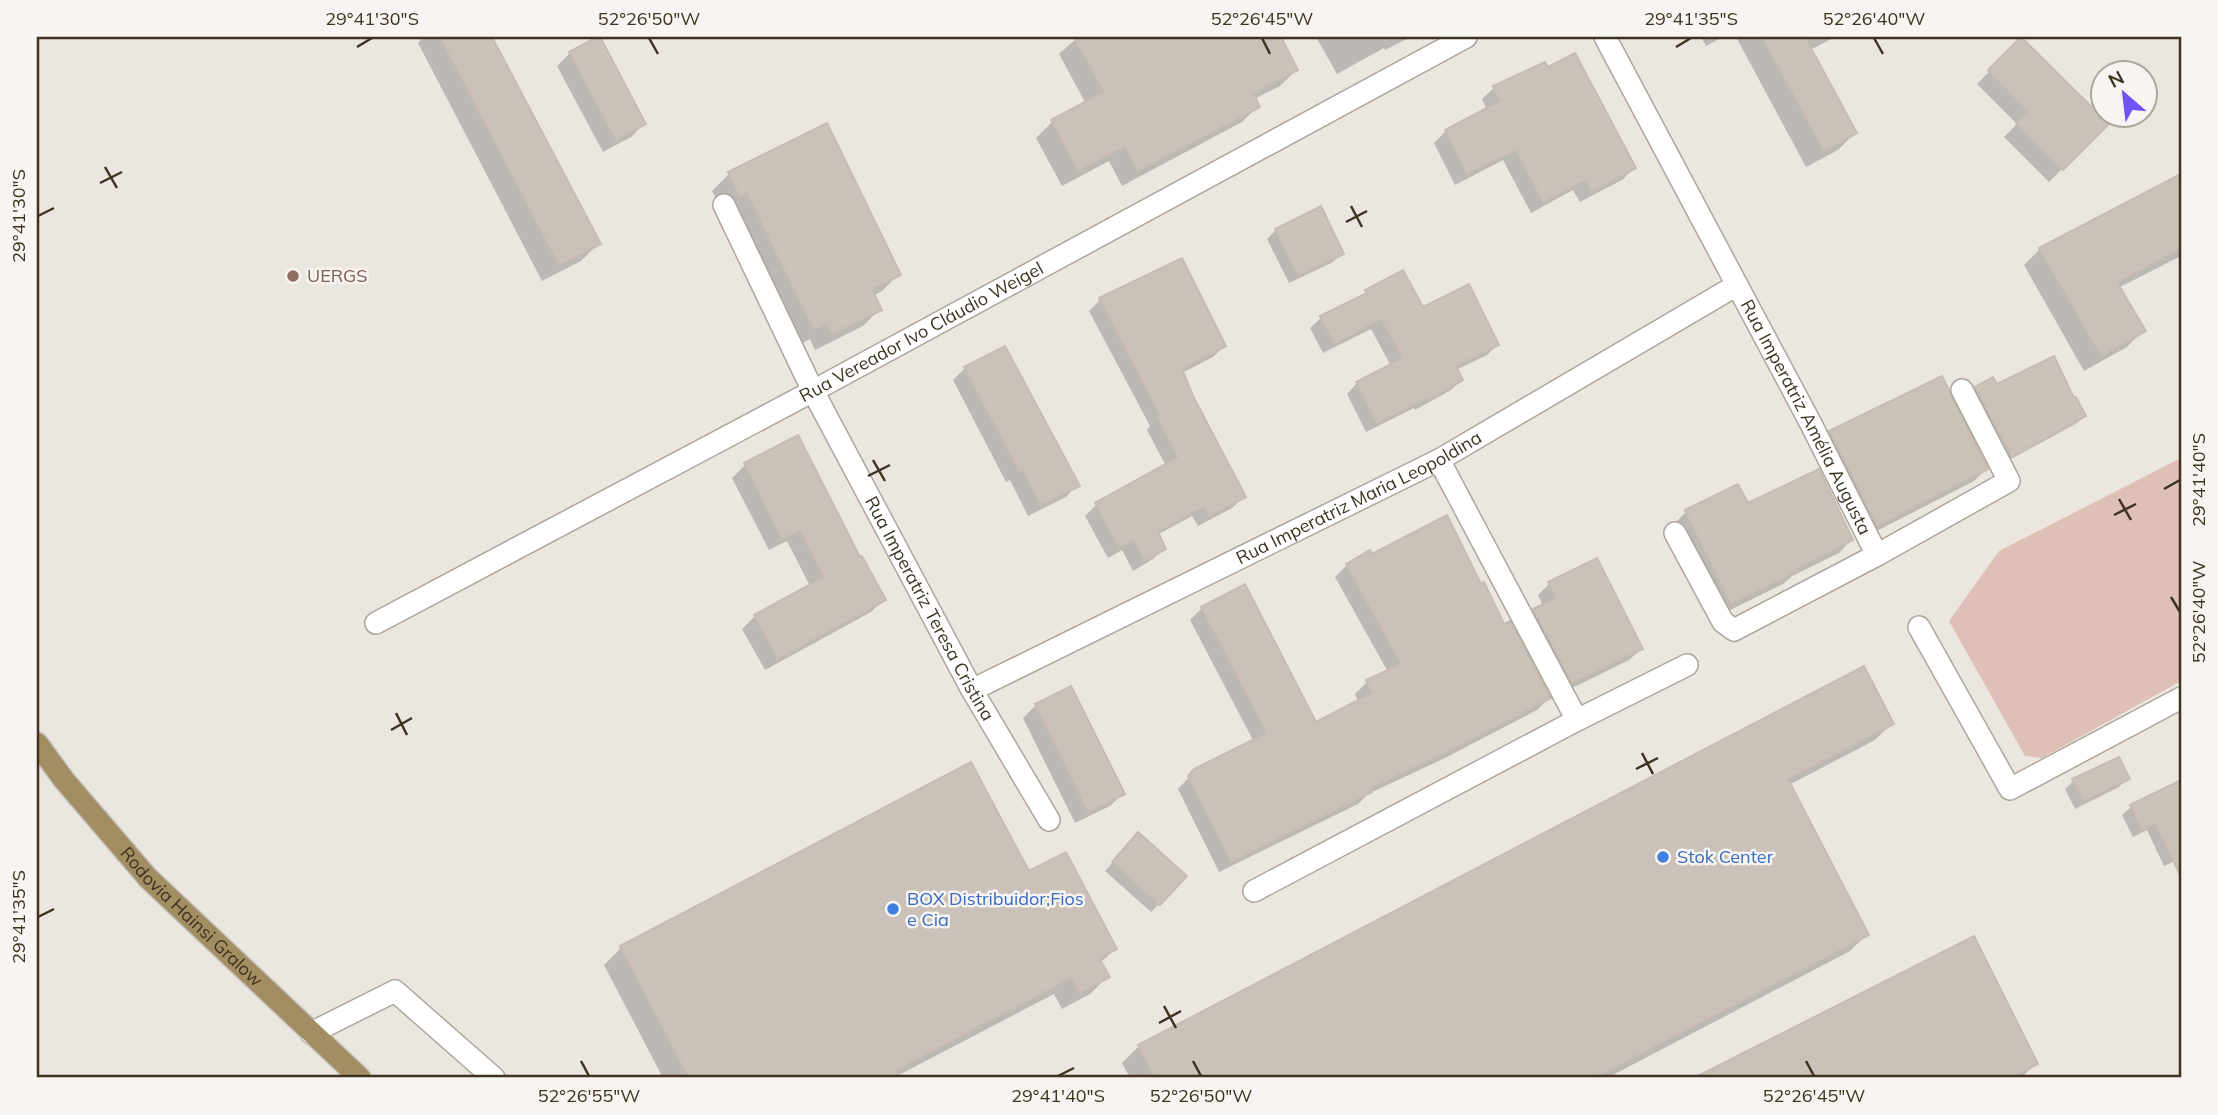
<svg xmlns="http://www.w3.org/2000/svg" width="2218" height="1115" font-family="Mulish,sans-serif">
<rect width="100%" height="100%" fill="#ece6e1"/>
<path fill="#dec0b9" d="M2181 458V681L2042 758 2025 756 1949 621 1999 551Z"/>
<path fill="#0003" d="M423 37H490L598 244 581 261 542 281 418 43Z
M1078 37H1279L1296 70 1280 86 1254 99 1258 106 1242 122 1122 186 1109 161 1062 186 1036 138 1052 122 1086 104 1059 54Z
M1316 37H1411L1385 50 1384 48 1337 74Z
M1701 37H1723L1706 46Z
M1736 37H1835L1810 50 1855 133 1838 150 1806 167Z
M2021 39 2107 124 2049 182 2004 137 2017 124 1977 84Z
M570 53 644 124 631 137 603 152 557 66Z
M1494 88 1634 168 1622 180 1580 202 1573 190 1531 213 1503 160 1455 185 1434 143 1446 131 1487 110 1482 99Z
M826 126 899 274 882 291 873 296 880 309 863 326 815 350 810 339 797 346 712 191 729 174Z
M2181 176V256L2118 288 2143 331 2127 347 2084 371 2024 265 2040 249Z
M1276 230 1342 253 1333 262 1289 283 1267 239Z
M1367 292 1422 309 1497 345 1487 355 1456 370 1461 380 1451 390 1415 410 1414 408 1366 432 1347 394 1357 383 1391 366 1371 329 1323 353 1310 328 1321 318 1360 298Z
M1100 300 1224 346 1213 357 1182 373 1191 397 1243 497 1232 508 1198 526 1192 516 1157 535 1164 548 1153 559 1133 571 1122 550 1108 558 1085 516 1096 505 1166 466 1147 430 1150 426 1089 311Z
M965 368 1077 485 1066 497 1028 516 1010 480 1006 482 953 380Z
M1996 386 2073 401 2084 416 2077 423 2004 463 1969 396 1976 389Z
M1830 432 1986 469 1974 481 1865 537 1818 444Z
M797 438 859 559 884 599 871 612 765 670 742 629 755 616 810 586 787 541 769 550 732 478 745 465Z
M1737 486 1747 506 1851 540 1839 553 1792 576 1783 584 1718 616 1673 525 1686 512Z
M1369 553 1503 627 1549 698 1537 710 1445 758 1368 794 1358 804 1219 872 1178 789 1195 771 1254 742 1190 620 1202 608 1315 724 1359 702 1355 694 1367 682 1388 672 1335 577 1347 565Z
M1549 584 1641 649 1629 660 1560 694 1523 622 1534 611 1543 606 1538 595Z
M1036 705 1123 793 1110 806 1075 823 1023 718Z
M1892 723 1875 740 1789 785 1867 934 1850 951 1607 1078H1130L1122 1063 1139 1046Z
M970 764 1028 874 1115 949 1100 963 1107 977 1090 994 1062 1009 1054 994 897 1076 898 1078H663L604 965 621 948Z
M2127 779 2119 787 2075 809 2065 789 2074 780Z
M2178 784 2181 791V858L2164 866 2147 830 2133 837 2122 815 2131 807Z
M1130 843 1159 904 1151 912 1105 871Z
M1973 939 2036 1063 2021 1078H1697Z"/>
<path fill="#cac2b9" stroke="#c6bcb3" stroke-width="2" d="M440 37H492L601 244 559 265Z
M597 37H600L646 124 616 140 569 52Z
M1074 37H1281L1298 70 1253 93 1260 107 1138 171 1125 146 1078 171 1051 120 1104 92Z
M1762 37H1805L1857 133 1824 151Z
M2021 37 2109 124 2063 170 2016 123 2028 111 1988 70Z
M1575 53 1636 168 1592 192 1586 180 1543 202 1516 150 1467 174 1445 130 1500 101 1493 86 1545 62 1548 67Z
M827 123 901 275 872 289 882 310 832 334 827 323 814 330 747 193 740 197 728 172Z
M2181 174V249L2117 282 2146 331 2101 356 2039 248Z
M1321 206 1344 254 1298 276 1275 229Z
M1182 258 1226 346 1182 369 1193 396 1246 497 1209 516 1204 506 1158 532 1166 549 1145 561 1133 540 1119 548 1095 503 1178 457 1157 417 1160 415 1099 298Z
M1403 270 1423 307 1469 284 1499 345 1456 366 1463 380 1426 401 1425 399 1377 423 1356 382 1403 358 1381 319 1334 344 1320 316 1367 293 1365 290Z
M1005 346 1080 486 1041 505 1022 469 1019 471 964 367Z
M2054 356 2074 398 2076 397 2086 416 2012 457 1975 387 1993 377 1997 384Z
M1942 376 1988 469 1877 526 1829 431Z
M798 435 860 557 862 556 886 600 778 659 754 615 824 577 800 530 782 539 744 463Z
M1819 469 1853 540 1797 568 1798 571 1731 604 1685 510 1738 484 1748 503Z
M1447 515 1481 584 1484 582 1504 624 1510 621 1551 698 1459 746 1370 788 1372 792 1231 862 1188 776 1194 769 1267 733 1201 607 1245 584 1316 722 1372 693 1366 680 1401 664 1346 564 1370 550 1372 554Z
M1597 558 1643 649 1572 683 1533 609 1556 598 1548 582Z
M1864 666 1894 724 1788 779 1869 935 1594 1078H1155L1138 1045Z
M1071 686 1125 794 1088 812 1035 704Z
M2119 757 2130 779 2084 801 2072 779Z
M971 762 1029 871 1066 852 1117 949 1099 958 1110 977 1080 993 1071 978 896 1070 900 1078H689L620 946Z
M2181 780V877L2155 823 2142 830 2130 805Z
M1138 832 1187 876 1160 905 1112 862Z
M1974 936 2038 1064 2010 1078H1694Z"/>
<g fill="none" stroke-linecap="round" stroke-linejoin="round">
<defs>
<g id="minor">
<path id="s1" d="M1605 37 1811 424 1877 555 1734 630 1723 622 1675 533"/>
<path id="s2" d="M724 205 813 391 972 690 1049 820"/>
<path d="M1439 460 1577 720"/>
<path d="M1877 555 2009 481 1962 390"/>
<path id="s3" d="M376 623 813 391 1466 37"/>
<path d="M1919 627 2010 789 2181 698"/>
<path id="s4" d="M972 690 1439 460 1737 285"/>
<path d="M1254 891 1577 720 1687 665"/>
</g>
<path id="tertiary" d="M311 1033 395 991 494 1078"/>
<g id="primary">
<path id="s5" d="M37 743 64 780 148 878 360 1078"/>
</g>
</defs>
<use href="#minor" stroke="#ada69c" stroke-width="24"/>
<use href="#tertiary" stroke="#ada69c" stroke-width="24"/>
<use href="#primary" stroke="#c5c2bc" stroke-width="24"/>
<use href="#minor" stroke="#fff" stroke-width="21"/>
<use href="#tertiary" stroke="#fff" stroke-width="21"/>
<use href="#primary" stroke="#a38e64" stroke-width="21"/>
</g>
<path fill="none" stroke="#3d3320" stroke-width="2.5" d="M649 38 658 54M1262 38 1270 54M1874 38 1883 54M357 47 372 38M1676 47 1691 38M105 167 117 188M100 183 122 172M1351 206 1362 227M38 216 54 208M1346 222 1367 211M873 460 885 481M868 476 890 465M2164 489 2180 480M2119 499 2131 520M2114 515 2136 504M2171 597 2180 612M396 713 407 735M391 730 412 718M1642 753 1653 774M1636 769 1658 758M38 917 54 909M1164 1006 1176 1028M1159 1023 1181 1011M581 1061 589 1076M1193 1061 1201 1076M1806 1061 1814 1076M1058 1076 1074 1068"/>
<circle fill="#8d6e63" stroke="#f8f4f1" stroke-width="2.5" cx="293" cy="276" r="7"/>
<g fill="#3f7fe0" stroke="#f8f4f1" stroke-width="2.5">
<circle cx="1663" cy="857" r="7"/>
<circle cx="893" cy="909" r="7"/>
</g>
<g text-anchor="middle" stroke-width="5" stroke-linejoin="round" paint-order="stroke">
<g font-size="18" fill="#785e54" stroke="#f8f4f1" text-anchor="start">
<text x="307" y="282">UERGS</text>
</g>
<g font-size="18" fill="#3d3320" stroke="#f8f4f1">
<text dy="6" stroke="none"><textPath href="#s3" startOffset="618">Rua Vereador Ivo Cláudio Weigel</textPath></text>
<text dy="6" stroke="none"><textPath href="#s1" startOffset="430">Rua Imperatriz Amélia Augusta</textPath></text>
<text dy="6" stroke="none"><textPath href="#s4" startOffset="432">Rua Imperatriz Maria Leopoldina</textPath></text>
<text dy="6" stroke="none"><textPath href="#s2" startOffset="453">Rua Imperatriz Teresa Cristina</textPath></text>
<text dy="6" stroke="none"><textPath href="#s5" startOffset="233">Rodovia Hainsi Gralow</textPath></text>
</g>
<g font-size="18" fill="#366cbe" stroke="#f8f4f1" text-anchor="start">
<text x="1677" y="863">Stok Center</text>
<text x="907" y="905">BOX Distribuidor;Fios<tspan x="907" dy="21">e Cia</tspan></text>
</g>
</g>
<rect width="2218" height="1115" fill="none" stroke="#f8f4f1" stroke-width="77"/>
<g transform="translate(2124 94) rotate(332)"><circle r="33" fill="#f8f4f1" stroke="#ada79d" stroke-width="2"/>
<path d="M0-5L12 26L0 18L-12 26Z" fill="#7054f6"/>
<text y="-10" font-size="19" font-weight="bold" text-anchor="middle" fill="#3d3320">N</text>
</g>
<rect x="38" y="38" width="2142" height="1038" fill="none" stroke="#3d3320" stroke-width="2.5"/>
<g font-size="18" text-anchor="middle" fill="#3d3320">
<text x="372" y="25">29°41'30"S</text>
<text x="649" y="25">52°26'50"W</text>
<text x="1262" y="25">52°26'45"W</text>
<text x="1691" y="25">29°41'35"S</text>
<text x="1874" y="25">52°26'40"W</text>
<text transform="translate(19 216) rotate(-90)" y="6">29°41'30"S</text>
<text transform="translate(2199 480) rotate(-90)" y="6">29°41'40"S</text>
<text transform="translate(2199 612) rotate(-90)" y="6">52°26'40"W</text>
<text transform="translate(19 917) rotate(-90)" y="6">29°41'35"S</text>
<text x="589" y="1102">52°26'55"W</text>
<text x="1058" y="1102">29°41'40"S</text>
<text x="1201" y="1102">52°26'50"W</text>
<text x="1814" y="1102">52°26'45"W</text>
</g>
</svg>
